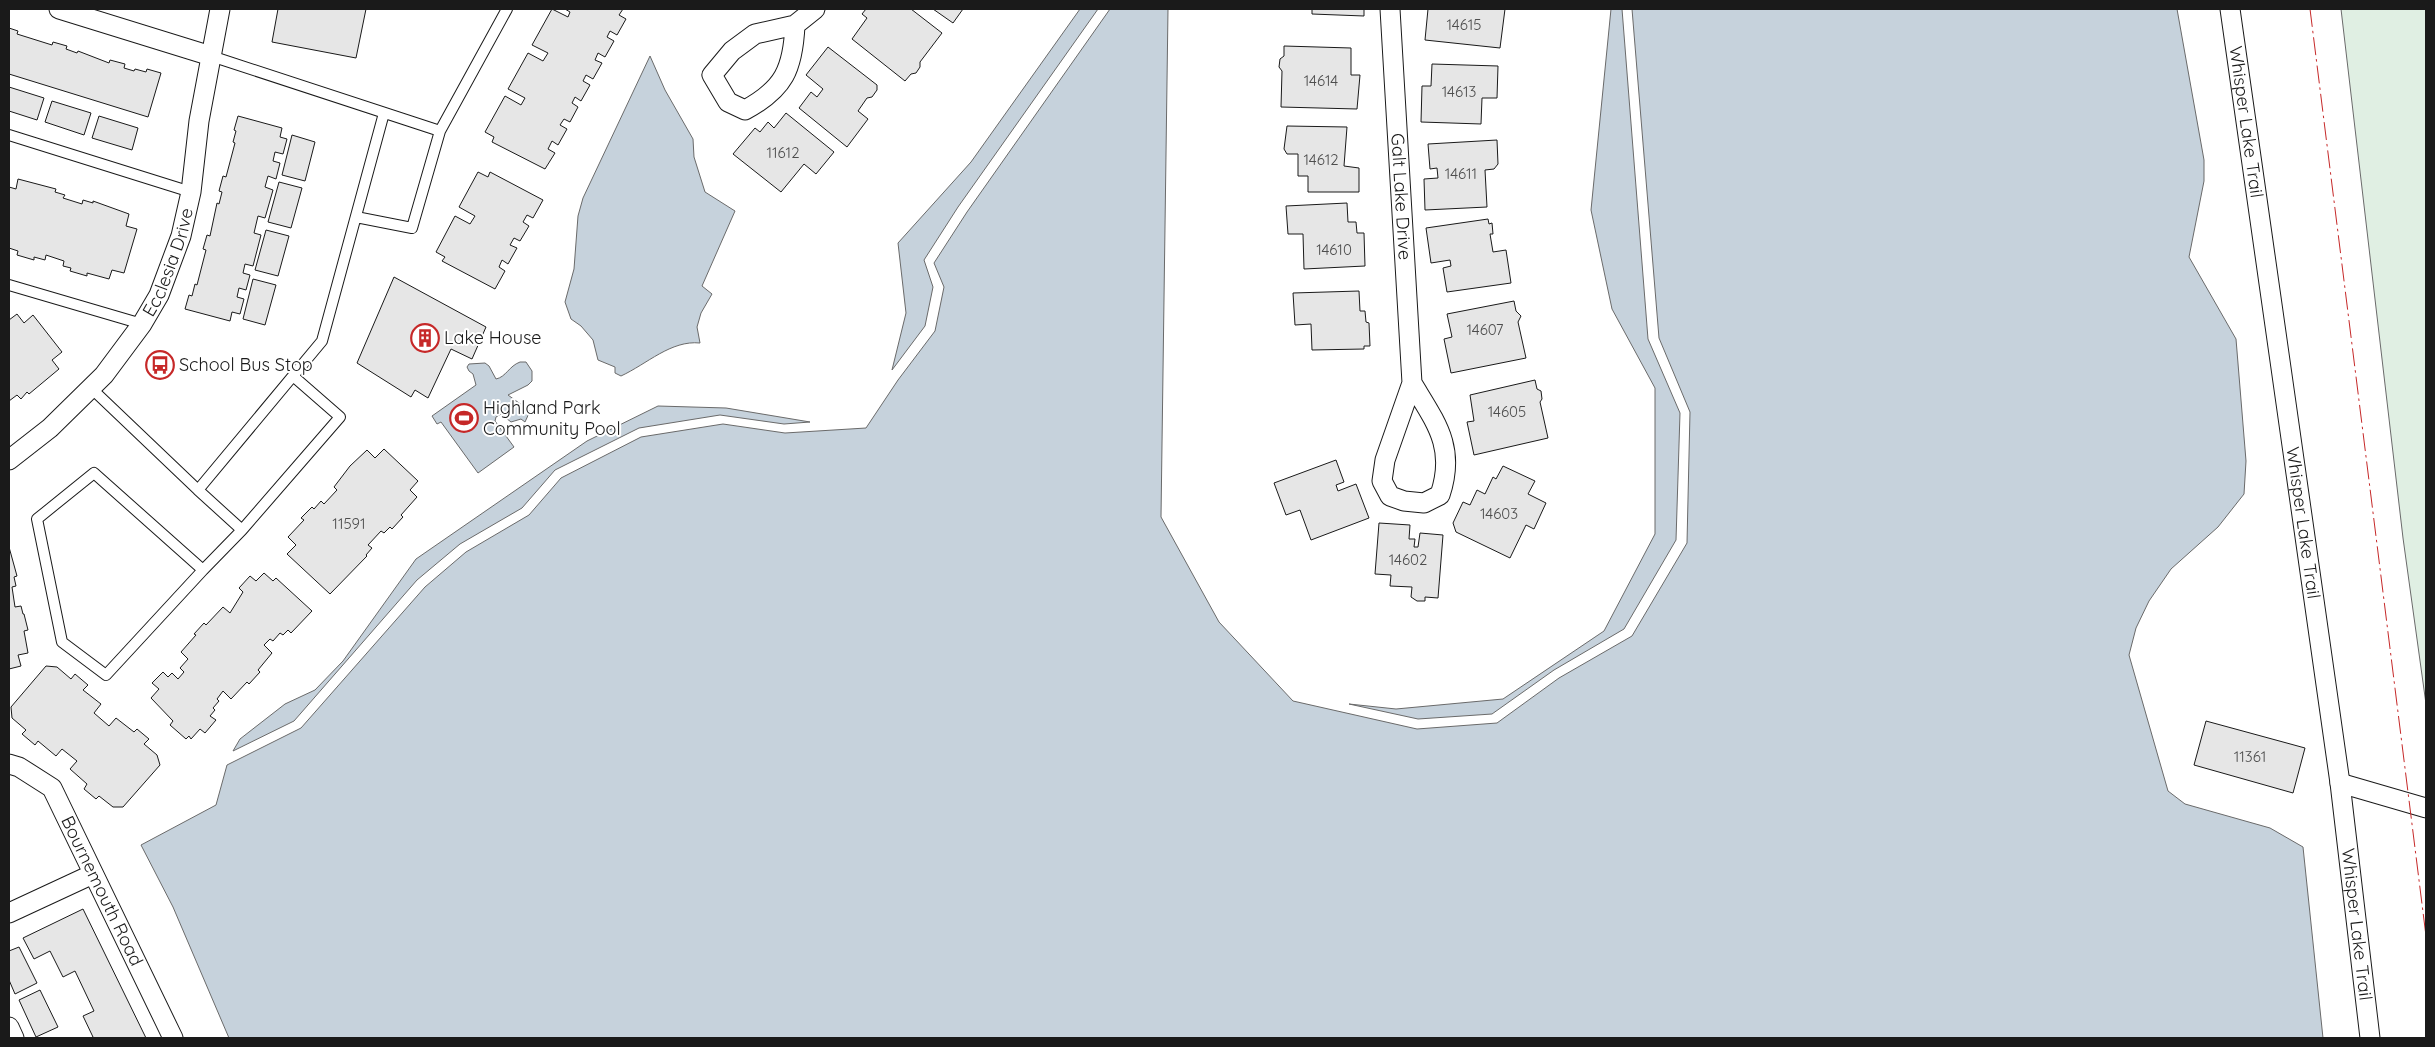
<svg xmlns="http://www.w3.org/2000/svg" width="2435" height="1047" font-family="Quicksand,sans-serif">
<rect width="100%" height="100%" fill="#fff"/>
<path fill="#e0efe3" stroke="#6a6a6a" d="M2341 9H2426V704L2403 538Z"/>
<path fill="#c6d2dc" stroke="#6a6a6a" d="M1080 9H1098L958 207 924 260 933 287 925 326 892 370 906 313 898 243 971 162Z
M1110 9H1168L1161 517 1219 622 1293 701 1417 729 1497 723 1559 678 1632 636 1687 543 1690 412 1659 338 1632 9H2177L2204 160V181L2189 257 2236 339 2246 461 2244 494 2218 527 2171 569 2149 601 2136 628 2129 655 2168 791 2185 804 2270 828 2303 847 2323 1038H229L173 907 141 845 216 805 227 765 301 728 425 587 466 552 529 515 561 478 641 437 723 424 785 433 866 428 898 380 935 331 944 287 934 263 967 212Z
M1611 9H1622L1648 339 1680 413 1676 540 1624 629 1554 670 1492 714 1418 719 1349 704 1396 709 1503 699 1604 631 1655 534V388L1612 309 1591 210Z
M650 56 665 90 693 139 694 157 705 192 735 211 702 286 712 294 701 313 697 327 700 343C671 340 647 364 621 376L615 373V367L598 360 593 340 581 326 571 319 565 302 574 269 578 216 583 198Z
M520 362H526L532 371V381L528 385 508 395 530 411 525 422 521 419 511 422 501 414 496 417 495 421 514 447 478 473 441 422 437 424 432 416 476 385 473 374 469 371 467 367 469 364 485 363 489 366 496 379C506 377 509 366 520 362Z
M658 406 726 408 810 422 784 424 720 415 639 428 555 470 522 508 460 544 417 580 294 721 233 751 240 739 285 704 315 690 343 661 416 559 587 441Z"/>
<path fill="#e6e6e6" stroke="#1a1a1a" d="M278 9H366L356 58 272 42Z
M552 9 568 17 570 12 565 9H623L619 15 626 19 617 35 610 31 607 37 614 41 605 57 598 53 595 60 602 63 593 79 586 75 583 81 590 85 581 101 575 97 572 103 578 107 570 122 564 119 560 125 567 129 558 145 552 141 548 149 555 153 545 169 492 142 494 137 485 132 505 96 521 105 525 98 508 89 528 53 543 61 548 53 532 45Z
M866 9H911L942 33 920 62V67L916 73 911 74 905 81 852 39 867 18 862 14Z
M933 9H963L953 23Z
M1312 9H1364V16L1312 14Z
M1428 9H1505L1500 48 1425 40Z
M9 28 18 31 17 34 52 45 53 42 67 46 66 49 77 53 78 51 109 63 110 60 125 64 124 68 134 71 135 69 146 72 147 69 161 73 148 117 9 74Z
M1284 46 1351 48V75H1360L1357 109 1281 107 1282 71 1279 67 1280 59 1284 56Z
M828 47 877 85V90L872 97 867 98 858 111 868 119 847 147 799 108 811 92 817 97 823 89 806 75Z
M1432 64 1498 66 1497 98H1482L1481 124 1421 122 1422 86H1431Z
M9 87 44 98 37 120 9 111Z
M52 101 91 113 84 135 45 122Z
M786 113 834 152 816 174 804 164 781 192 733 154 755 128 760 132 768 122 774 128Z
M99 116 138 128 132 150 92 138Z
M238 116 282 128 280 137 287 139 283 154 275 152 273 161 280 163 276 179 268 176 265 187 273 190 265 218 258 216 254 233 261 235 253 266 245 264 243 273 250 275 246 290 239 288 237 297 244 299 240 314 232 312 230 321 185 309 189 295 192 296 195 284 197 285 206 250 203 249 207 235 210 236 217 203 219 204 222 192 219 191 223 176 226 177 235 143 233 142 236 131 234 130Z
M1287 126 1347 127 1344 166 1359 168V192H1308V176H1298V154H1287L1284 149Z
M292 135 315 142 305 181 282 175Z
M1497 140 1498 164 1494 169 1485 170 1487 207 1425 210 1424 179 1438 178 1437 168 1430 169 1428 144Z
M478 172 488 177 490 172 543 200 533 218 527 215 523 222 529 226 520 241 514 238 510 245 517 248 508 264 502 260 499 267 505 271 495 289 442 261 445 257 436 252 455 216 470 224 475 216 459 207Z
M18 179 56 189 55 192 65 195 63 198 82 204 83 200 93 203V201L129 214 126 226 137 229 124 273 112 270 109 279 87 273V276L70 271 71 268 63 266 64 261 46 255 45 260 34 257V260L17 255 18 251 9 248V187L16 189Z
M279 182 302 188 291 228 268 222Z
M1347 203 1348 222H1356L1357 233H1364L1365 266 1304 269 1303 234H1288L1286 206Z
M1488 219 1489 224 1492 223 1493 234H1490L1493 252 1506 250 1511 283 1447 292 1443 268 1451 266 1450 260 1431 263 1426 228Z
M266 230 289 236 278 276 255 270Z
M394 277 486 327 472 359 451 349 428 398 415 390 411 397 357 363Z
M253 279 276 285 265 325 243 319Z
M1359 291 1360 311H1365L1366 322 1369 323 1370 346H1364V349L1312 350 1311 324 1295 325 1293 293Z
M1514 301 1516 311 1521 316 1518 322 1526 358 1451 373 1444 339 1452 337 1447 314Z
M17 314 24 323 33 315 62 352 52 360 59 369 29 394 27 392 21 399 17 395 9 401V320Z
M1535 380 1537 389 1541 391 1542 399 1540 402 1548 438 1474 455 1467 422 1474 421 1470 395Z
M384 449 418 481 410 490 417 497 401 515 403 517 392 529 390 527 384 533 381 531 368 545 372 548 366 555 367 556 330 594 287 554 296 545 288 537 304 520 301 518 312 507 314 509 321 501 324 504 337 490 334 487 350 466 367 450 375 458Z
M1336 460 1344 482 1336 485 1338 491 1356 484 1369 518 1311 540 1300 510 1286 515 1274 483Z
M1503 466 1535 481 1528 494 1546 503 1534 529 1526 525 1510 558 1456 532 1453 523 1463 502 1470 505 1477 490 1485 494 1493 477 1496 479Z
M1379 523 1410 525 1409 539H1415L1414 547H1418L1420 533 1443 535 1438 598 1425 597V601H1417L1411 597 1412 587 1390 586 1391 575 1375 574Z
M9 547 17 576 14 577 16 586 12 587 15 607 21 606 23 614H24L28 630 24 631 28 653 18 655 21 666 9 669Z
M264 573 273 581 276 578 312 611 291 633 288 630 283 635 280 633 273 641 270 639 264 645 272 653 258 670 260 672 249 684 247 682 231 699 223 691 217 699 219 701 213 708 215 710 210 716 216 720 205 733 200 729 191 739 189 736 186 739 170 725 173 721 151 698 159 689 152 683 163 672 168 677 172 673 178 679 184 672 180 668 188 659 181 652 196 635 194 634 204 623 206 625 223 607 230 613 243 592 239 588 250 576 256 581Z
M46 666 57 667 71 679 75 674 88 685 83 690 101 704 94 713 109 726 116 718 134 732 137 729 149 739 144 744 157 755 160 765 123 807H113L99 796 96 799 84 789 87 784 70 769 77 761 62 749 56 756 38 741 35 745 22 734 26 730 12 718 11 707Z
M2206 721 2305 748 2293 793 2194 765Z
M83 909 146 1038H91L93 1037 83 1016 94 1011 75 971 63 977 50 951 34 959 23 938Z
M19 947 37 983 15 994 9 980V951Z
M40 990 58 1027 36 1037 19 1000Z"/>
<g fill="none" stroke-linecap="round" stroke-linejoin="round">
<defs>
<path id="lane" d="M211 56 440 131 507 9
M9 135 191 192
M356 217 412 228 440 131
M9 285 142 324
M91 388 198 490 322 341 384 113
M198 490 242 530 203 570 106 675 62 642 37 519 94 473 203 570
M242 530 340 417 293 376"/>
<g id="street">
<path d="M59 9 211 56"/>
<path id="s1" d="M1390 9 1412 383 1385 460 1382 481 1390 496 1404 501 1424 503 1440 495C1456 447 1436 423 1412 383"/>
<path id="s2" d="M2230 9 2340 783 2370 1038"/>
<path d="M795 25C793 69 784 89 745 110L728 102 712 75 732 51 755 34 795 25 815 9"/>
<path id="s3" d="M9 460 50 428 104 375 142 324 159 295 181 236 191 192 199 121 220 9"/>
<path id="s4" d="M9 764 19 767 52 788 173 1038"/>
<path d="M2340 783 2426 808"/>
<path d="M9 913 93 874"/>
<path d="M9 1027 14 1038"/>
</g>
</defs>
<use href="#lane" stroke="#1a1a1a" stroke-width="12"/>
<use href="#street" stroke="#1a1a1a" stroke-width="21"/>
<use href="#lane" stroke="#fff" stroke-width="10"/>
<use href="#street" stroke="#fff" stroke-width="19"/>
<path stroke="#c62828" stroke-width="1" stroke-dasharray="18 4 2.5 4" stroke-linecap="butt" d="M2310 9 2426 936"/>
</g>
<defs>
<symbol id="building-ring" viewBox="-11 -11 22 22"><circle r="9.5" fill="#fff" stroke="#c62828" stroke-width="1.5"/><path d="M-4-6H4V6H1V3H-1V6H-4ZM-2.5-4.3h1.7v1.8h-1.7ZM.8-4.3h1.7v1.8H.8ZM-2.5-1h1.7V.8h-1.7ZM.8-1h1.7V.8H.8Z" fill="#c62828"/></symbol>
<symbol id="bus-ring" viewBox="-11 -11 22 22"><circle r="9.5" fill="#fff" stroke="#c62828" stroke-width="1.5"/><path d="M-5-6H5V4H4V6H2V4H-2V6H-4V4H-5ZM-3.5-4V0h7V-4ZM-3.5 1.2v1.5H-2V1.2ZM2 1.2v1.5H3.5V1.2Z" fill="#c62828"/></symbol>
<symbol id="stadium-ring" viewBox="-11 -11 22 22"><circle r="9.5" fill="#fff" stroke="#c62828" stroke-width="1.5"/><path d="M0-5a6.5 5 0 1 0 0 10a6.5 5 0 1 0 0-10ZM-3.5-1.8h7v3.6h-7Z" fill="#c62828"/></symbol>
</defs>
<g fill-rule="evenodd">
<use href="#building-ring" x="409" y="322" width="32" height="32"/>
<use href="#bus-ring" x="144" y="349" width="32" height="32"/>
<use href="#stadium-ring" x="448" y="402" width="32" height="32"/>
</g>
<g text-anchor="middle" stroke-width="4" stroke-linejoin="round" paint-order="stroke">
<g font-size="15" fill="#4d4d4d">
<text x="1464" y="30">14615</text>
<text x="1321" y="86">14614</text>
<text x="1459" y="97">14613</text>
<text x="783" y="158">11612</text>
<text x="1321" y="165">14612</text>
<text x="1461" y="179">14611</text>
<text x="1334" y="255">14610</text>
<text x="1485" y="335">14607</text>
<text x="1507" y="417">14605</text>
<text x="1499" y="519">14603</text>
<text x="349" y="529">11591</text>
<text x="1408" y="565">14602</text>
<text x="2250" y="762">11361</text>
</g>
<g font-size="18" fill="#1a1a1a" stroke="#fff">
<text dy="6" stroke="none"><textPath href="#s2" startOffset="114">Whisper Lake Trail</textPath></text>
<text dy="6" stroke="none"><textPath href="#s1" startOffset="188">Galt Lake Drive</textPath></text>
<text dy="6" stroke="none"><textPath href="#s3" startOffset="259">Ecclesia Drive</textPath></text>
<text dy="6" stroke="none"><textPath href="#s2" startOffset="519">Whisper Lake Trail</textPath></text>
<text dy="6" stroke="none"><textPath href="#s4" startOffset="164">Bournemouth Road</textPath></text>
<text dy="6" stroke="none"><textPath href="#s2" startOffset="924">Whisper Lake Trail</textPath></text>
</g>
<g font-size="18" fill="#1a1a1a" stroke="#fff" text-anchor="start">
<text x="444" y="344">Lake House</text>
<text x="179" y="371">School Bus Stop</text>
<text x="483" y="414">Highland Park<tspan x="483" dy="21">Community Pool</tspan></text>
</g>
</g>
<rect width="2435" height="1047" fill="none" stroke="#1a1a1a" stroke-width="20"/>
</svg>
